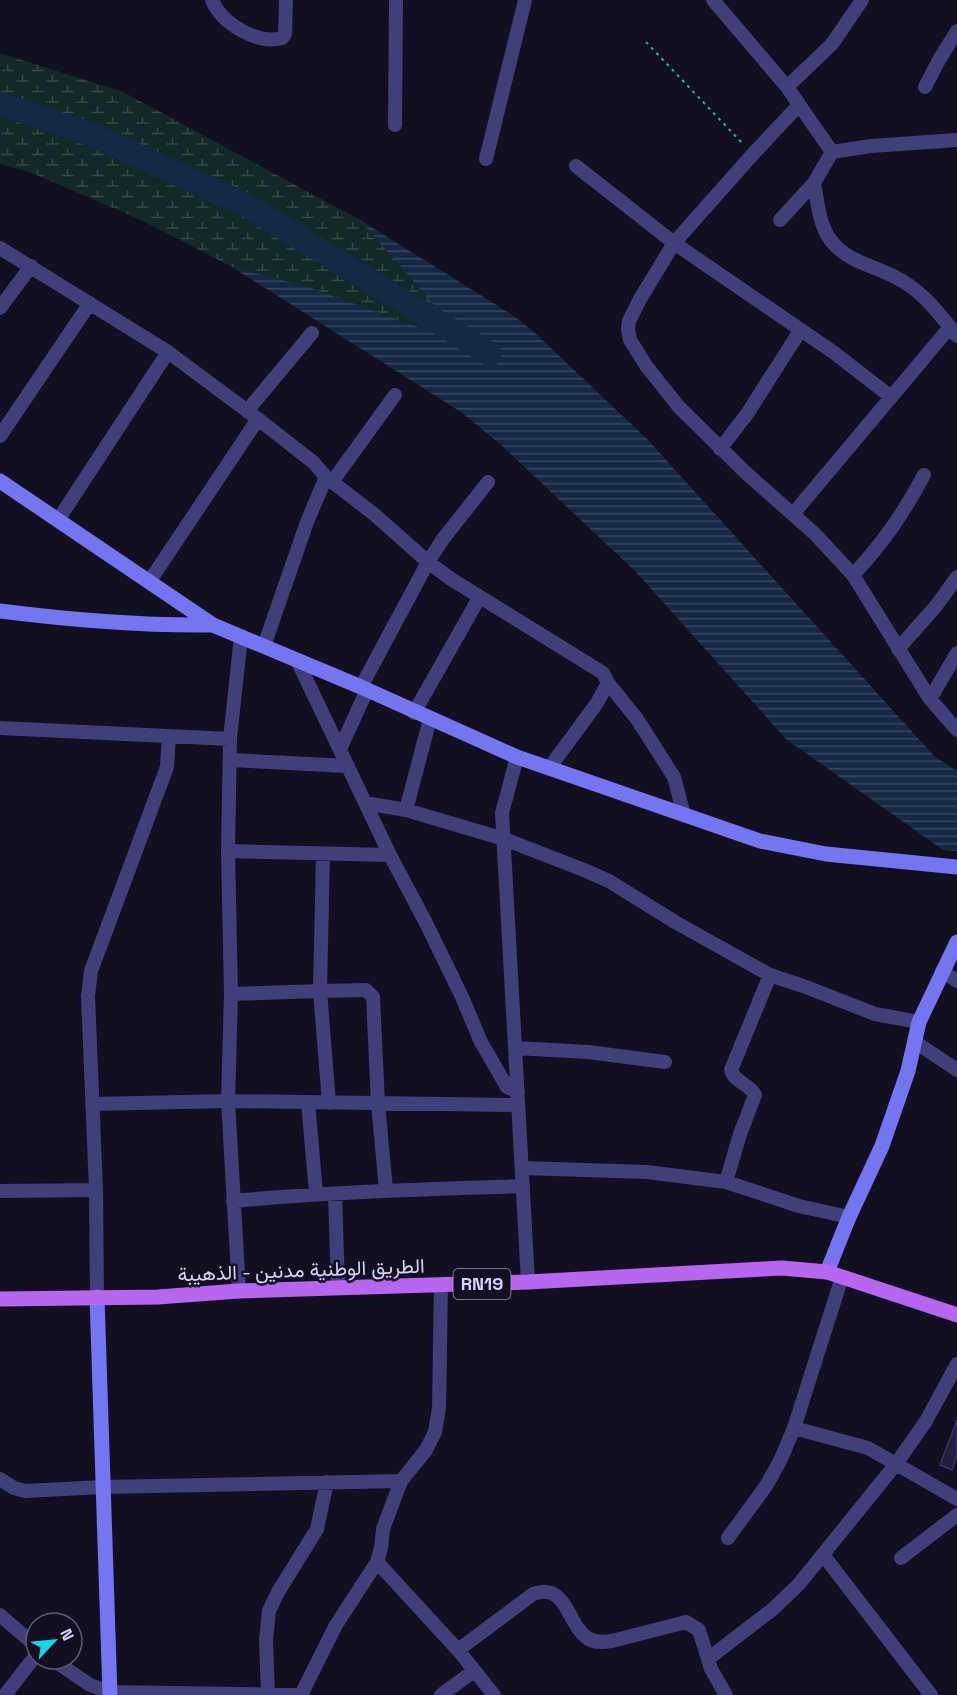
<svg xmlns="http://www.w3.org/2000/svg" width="957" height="1695" font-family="'Space Grotesk',Vazirmatn,sans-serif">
<defs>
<pattern id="wetland-marsh" width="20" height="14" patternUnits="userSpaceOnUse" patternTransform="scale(1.5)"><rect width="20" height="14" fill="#132928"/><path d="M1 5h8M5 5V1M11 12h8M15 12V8" fill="none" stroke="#354748"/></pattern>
<pattern id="water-rules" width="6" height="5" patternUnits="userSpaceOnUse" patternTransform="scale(1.5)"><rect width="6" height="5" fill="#152945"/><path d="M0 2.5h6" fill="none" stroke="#364761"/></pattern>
</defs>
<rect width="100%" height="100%" fill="#120f20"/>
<path fill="url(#wetland-marsh)" d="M0 53 123 92 360 220 462 336 432 332 305 286 232 267 143 221 32 173 0 164Z"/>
<path fill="url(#water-rules)" d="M360 220 511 314 533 331 648 440 935 757 957 771V851L943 850 786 739 635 571 500 444 461 412 232 267 305 286 432 332 461 336Z"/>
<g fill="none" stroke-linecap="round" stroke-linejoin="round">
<path stroke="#152945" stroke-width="24" d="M0 104 92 135 246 205 490 354"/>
</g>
<path fill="#231e3f" stroke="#3b3268" stroke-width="1.5" d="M957 1420V1455L952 1470 940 1465Z"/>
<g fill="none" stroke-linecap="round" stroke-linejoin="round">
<path stroke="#3ba79d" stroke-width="2" stroke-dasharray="3 4.5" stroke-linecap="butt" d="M646 42 744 145"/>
<path stroke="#403f7a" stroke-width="14" d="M212 0C221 23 257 45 282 38L285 34 286 0
M713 0 787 87
M862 0 832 44 787 87 832 152 814 183C818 203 819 229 834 244 849 262 875 266 895 277 918 288 934 307 950 327
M925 87 939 60 957 31
M799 105 753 154 674 243 833 352 890 396
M395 125 396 0
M832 152 871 146 957 140
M486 159 525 0
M576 166 674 243 640 299 629 321 628 330 630 340 647 367 679 407 745 472 815 534 853 575 930 699 957 730
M780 220 814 183
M0 248 168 352 258 419
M0 308 31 266
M247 411 312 333
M0 436 90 303
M720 449 747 414 800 331
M332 482 395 395
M793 514 950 327 957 336
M58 520 168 352
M853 575C883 543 903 514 924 475
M149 582 258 419 313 462 326 477 375 515 428 562 451 579 603 673 608 683 597 703 550 767
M264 646 307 522 326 477
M898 649 936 606 957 577
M298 662 390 855 427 925 462 997 481 1042 507 1087 518 1092
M608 683 637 719 674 777 684 815
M361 687 428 562 443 539 488 482
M930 699 957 653
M414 713 479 598
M0 728 230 739
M340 749 367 690
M517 757 502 813 528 1282
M230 760 348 766
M365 803 406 810 504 839 584 870 609 881 675 922 770 975 806 987 875 1014 919 1022
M406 810 430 719
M228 851 390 855
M323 854 320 991 366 990 373 997 378 1103 386 1190
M942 971 957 981
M231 994 320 991 329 1103
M915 1042 957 1070
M515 1048 588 1052 665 1062
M308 1102 316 1193
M92 1104 228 1101 518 1105
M522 1168 647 1172 726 1182 799 1206 849 1217
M726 1182 740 1134 755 1095C750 1084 734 1082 731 1070L770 975
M0 1191 96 1190
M335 1194 338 1288
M233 1201C329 1192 426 1189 523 1186
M239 1291 228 1101 231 994 228 851 230 739 241 636
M97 1297 96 1190 88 996 91 971 167 767 169 736
M957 1364 926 1421 896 1464 957 1499
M0 1479 14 1488 25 1491 103 1487 401 1481
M728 1538 766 1486 780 1461 794 1428 842 1277
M824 1556 931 1695
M901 1558 957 1515
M377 1562 458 1650 494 1695
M0 1615 36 1646
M458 1650 533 1594C568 1581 567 1627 589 1639 596 1643 604 1642 612 1641L686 1622 699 1630 708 1659
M52 1659 90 1685 109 1692 301 1695
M268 1694 266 1640 269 1611 278 1592 317 1529 327 1482
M5 1695 36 1655
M301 1695 336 1625 377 1562 381 1548 383 1529 401 1481 426 1450 435 1432 439 1408 441 1285
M441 1695 474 1671
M726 1695 711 1669 708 1659 773 1609 799 1584 896 1464 868 1448 794 1428"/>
<path stroke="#7475f0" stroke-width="15" d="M0 481 213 625 361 687 517 757 760 841 826 854 957 867
M0 611C71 620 142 626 213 625
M827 1272 849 1217 882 1146 908 1071 919 1022 957 942
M97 1297 110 1695"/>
<path stroke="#b766ef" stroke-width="15" d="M0 1299 158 1297 239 1291 528 1282 782 1268 827 1272 957 1315"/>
</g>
<g text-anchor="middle" stroke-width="5" stroke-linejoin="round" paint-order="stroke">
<rect fill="#120f20" stroke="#9b98b9" stroke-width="1.5" x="453.5" y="1269" width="57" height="30" rx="4.5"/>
<g font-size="18" font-weight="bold" fill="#d6d3fa">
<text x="482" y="1290">RN19</text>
</g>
<g font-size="20" fill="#d6d3fa" stroke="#120f20">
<text transform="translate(301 1270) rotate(-2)" y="7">الطريق الوطنية مدنين - الذهيبة</text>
</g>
</g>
<g transform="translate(54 1641) rotate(64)"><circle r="28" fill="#120f20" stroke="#605d77" stroke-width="1.5"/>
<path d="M0-4.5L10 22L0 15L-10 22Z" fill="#18d3e1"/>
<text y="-9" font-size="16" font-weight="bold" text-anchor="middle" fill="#d6d3fa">N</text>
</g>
</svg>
